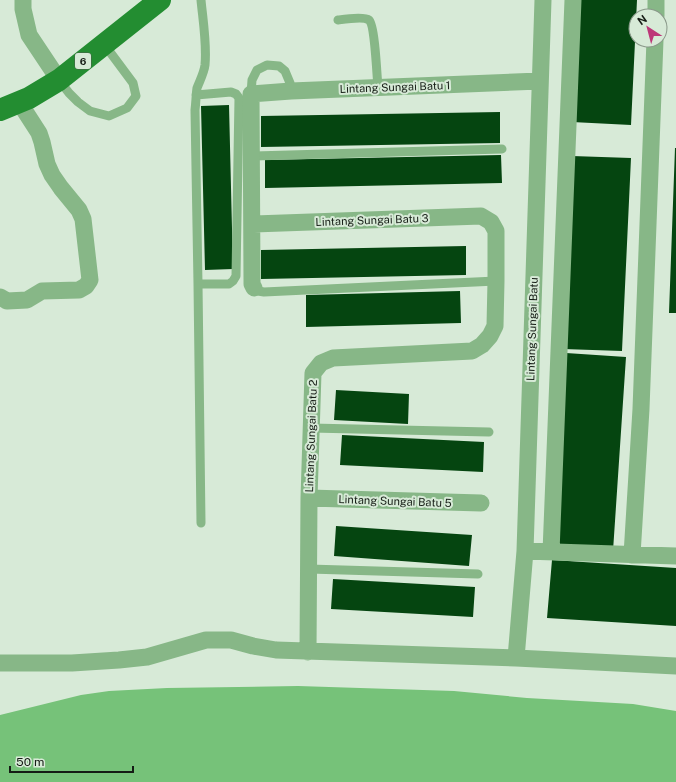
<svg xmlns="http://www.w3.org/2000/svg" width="676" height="782" font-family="'Public Sans',sans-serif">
<rect width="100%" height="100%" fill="#d7ead7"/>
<path fill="#76c279" d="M298 686 454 691 527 698 633 704 676 711V782H0V715L81 695 109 691 167 688Z"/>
<path fill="#054510" d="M579 0H637L631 125 572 122Z
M229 105 233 269 205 270 201 106Z
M500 112V143L261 147V116Z
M675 148H676V313H669Z
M501 155 502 183 265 188V160Z
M572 156 631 158 622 351 563 349Z
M466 246V275L261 279V250Z
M460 291 461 323 306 327V295Z
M566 353 626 357 613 551 553 547Z
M336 390 409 394 408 424 334 420Z
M342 435 484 442 483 472 340 465Z
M336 526 472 535 469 566 334 556Z
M552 560 676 568V626L547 618Z
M333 579 475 587 473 617 331 609Z"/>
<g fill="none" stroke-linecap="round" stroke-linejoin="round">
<path stroke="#87b787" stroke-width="9" d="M338 20C345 19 364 16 369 20 375 25 377 78 378 88
M59 80 69 93 78 102 90 111 109 116 127 108 136 96 133 83 104 44
M251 94 252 80 257 70 267 65 279 66 285 71 290 83 291 91
M196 95 231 92 236 94 239 98 236 276 233 281 229 284H198L195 110C196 102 196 95 197 88 200 80 204 73 205 65 207 44 203 21 201 0
M251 156 502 149
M198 284 201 523
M254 288 258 291 264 292 496 281
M311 428 489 432
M309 569 478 574"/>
<path stroke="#87b787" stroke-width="17" d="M23 0V9L29 35 59 80
M656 16V0
M252 224 481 216 491 222 496 231V281L495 326 490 336 482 345 472 351 333 358 321 363 313 373 309 498 308 652
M254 288 252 284V279L251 94 291 91 540 81
M0 297 7 301 27 300 42 291 79 290 86 286 90 280 83 219 79 210 61 188 52 175 47 164 42 142 39 133 19 102
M309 498 481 503
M525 551 676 556
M551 552 573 0
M632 555 641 409 655 40
M516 658 525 551 543 0
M0 663H72L119 660 147 657 206 640H231L253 646 276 650 516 658 676 666"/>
<path stroke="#238d31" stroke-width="22" d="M0 110 29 98 59 80 160 0"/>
</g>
<g text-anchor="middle" stroke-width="4" stroke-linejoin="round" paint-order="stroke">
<rect fill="#d7ead7" stroke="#4f5a4f" stroke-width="1" x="75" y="53" width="16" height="16" rx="3"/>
<g font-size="10" font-weight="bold" fill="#151c15">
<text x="83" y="65">6</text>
</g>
<g font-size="11" fill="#151c15" stroke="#d7ead7">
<text transform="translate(395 87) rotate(-2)" y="4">Lintang Sungai Batu 1</text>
<text transform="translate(372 220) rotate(-2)" y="4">Lintang Sungai Batu 3</text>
<text transform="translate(532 329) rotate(-88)" y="4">Lintang Sungai Batu</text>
<text transform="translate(311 436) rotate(-88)" y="4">Lintang Sungai Batu 2</text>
<text transform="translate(395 501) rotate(2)" y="4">Lintang Sungai Batu 5</text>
</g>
</g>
<g transform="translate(648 28) rotate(324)"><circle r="19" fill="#d7ead7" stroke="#899889"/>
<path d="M0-3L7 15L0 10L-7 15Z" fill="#bd3778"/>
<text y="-6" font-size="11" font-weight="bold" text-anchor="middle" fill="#151c15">N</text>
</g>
<path d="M10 766v6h123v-6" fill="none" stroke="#151c15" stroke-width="2"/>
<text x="16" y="766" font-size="12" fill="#151c15" stroke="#d7ead7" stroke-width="3" paint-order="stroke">50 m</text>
</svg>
